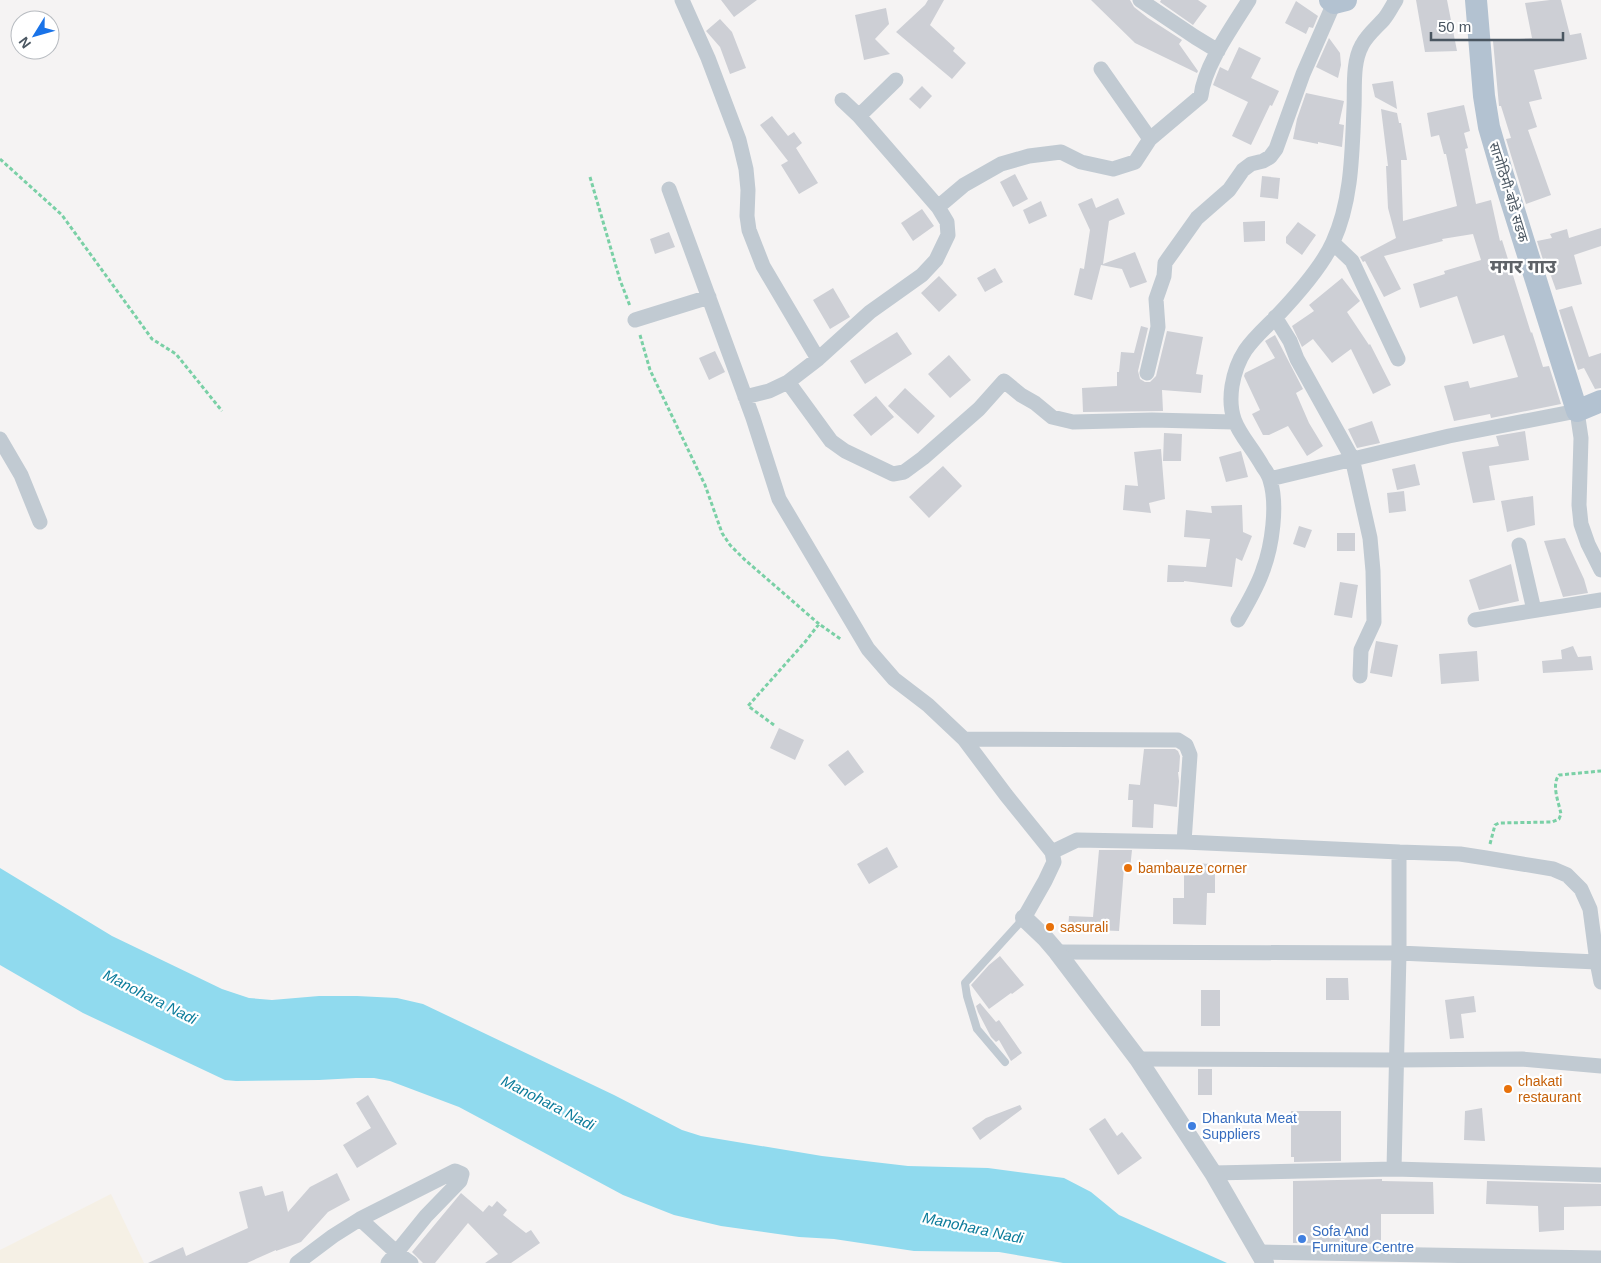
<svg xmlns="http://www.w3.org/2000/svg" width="1601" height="1263" font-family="Arial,'Noto Sans Devanagari',sans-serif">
<rect width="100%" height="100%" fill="#f5f3f3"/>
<path fill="#f5f0e5" d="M111 1194 144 1263H0V1250Z"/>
<path fill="#90daee" d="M0 868 112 936 222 989 249 998 272 1000 319 996H357L397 998 423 1004 614 1095 682 1130 701 1136 822 1156 908 1166 988 1168 1064 1178 1091 1192 1119 1215 1227 1263H1063L999 1252 914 1251 834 1239 799 1237 721 1226 674 1215 623 1195 459 1107 390 1081 374 1078H356L319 1080 236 1081 225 1080 83 1013 0 965Z"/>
<path fill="#cdcfd5" d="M721 0H757L734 17Z
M928 0H944L930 25 955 48 953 51 966 63 952 79 896 32 925 5Z
M1091 0H1130L1134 7 1148 18 1182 40 1179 44 1198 71 1197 73 1135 43Z
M1161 0H1198L1207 6 1193 25 1160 2Z
M1416 0H1447L1457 51 1425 52Z
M1550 0H1561L1570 35 1581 33 1587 59 1534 70 1542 99 1529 102 1537 127 1528 130 1551 195 1526 204 1506 139 1511 138 1501 106H1499L1493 41 1532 38 1525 3Z
M1296 1 1318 16 1313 28 1309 27 1306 34 1285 23Z
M886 8 889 24 875 39 890 54 864 60 855 15Z
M720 19 732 32 746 68 730 74 720 47 706 31Z
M1329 38 1340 53 1341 65 1338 78 1316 67Z
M1239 47 1261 58 1251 78 1279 91 1272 106 1270 105 1251 145 1232 136 1248 102 1213 85 1220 67 1228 71Z
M1393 81 1397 109 1375 97 1372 84Z
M922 86 932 96 920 109 909 99Z
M1306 93 1344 101 1339 124 1344 125 1342 147 1318 142V144L1293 139 1297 119Z
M1464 105 1470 131 1464 133 1468 148 1465 149 1476 204 1491 200 1500 241 1502 240 1531 333 1532 332 1543 367 1549 366 1561 404 1491 418 1490 414 1454 421 1444 386 1468 381 1470 388 1518 377 1504 335 1473 344 1457 296 1420 308 1413 284 1445 274 1444 271 1481 260 1473 234 1442 239 1443 241 1384 256 1401 289 1384 297 1365 261 1363 262 1360 257 1396 238 1388 208 1386 166H1388L1381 109 1397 113 1399 123H1401L1407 160H1401L1403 221 1457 206 1446 154H1444L1439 135 1431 137 1427 113Z
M772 116 788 136 794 132 802 143 796 148 818 183 799 194 781 165 788 161 760 125Z
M1015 174 1028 199 1013 207 1000 182Z
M1262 176 1280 178 1278 199 1260 197Z
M1092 198 1096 208 1118 198 1125 214 1109 221 1103 264 1135 252 1147 282 1130 288 1122 269 1101 265 1092 300 1074 295 1080 268 1084 269 1090 230 1078 204Z
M1041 201 1047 216 1029 224 1023 210Z
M922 209 934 226 913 241 901 223Z
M1265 221V241L1244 242 1243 222Z
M1298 222 1316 235 1302 255 1286 243V237Z
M1601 228V246L1574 255 1582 284 1556 290 1546 262 1544 263 1537 241 1552 238 1550 234 1567 229 1569 238Z
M669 232 675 247 655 254 650 239Z
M995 268 1003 282 985 292 977 278Z
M939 276 957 295 939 312 921 293Z
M1342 278 1360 301 1347 312 1369 345 1370 344 1391 385 1373 394 1351 349 1332 363 1313 339 1302 347 1292 326 1314 311 1309 305Z
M833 288 850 317 830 329 813 300Z
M1572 306 1589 357 1601 353V388L1595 389 1584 368 1578 370 1559 310Z
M1141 326 1148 328 1138 371 1140 379 1145 382H1150L1156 376 1167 331 1203 337 1196 374 1203 375 1201 393 1162 390 1163 411 1083 412 1082 388 1117 386V372H1119L1121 352 1134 353Z
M897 332 912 354 865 384 850 361Z
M1275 335 1303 389 1296 393 1309 423 1323 446 1307 456 1288 426 1269 435H1263L1252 414 1260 410 1244 376 1245 373 1275 358 1265 341Z
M715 351 725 372 709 380 699 358Z
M949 355 971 380 950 398 928 374Z
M905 388 935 416 918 434 888 406Z
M876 396 894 417 871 436 853 415Z
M1372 421 1380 443 1357 448 1348 429Z
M1525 431 1529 460 1489 466 1495 500 1473 503 1462 452 1499 446 1496 436Z
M1164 433 1182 434 1181 461H1163Z
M1161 449 1165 499 1149 503 1151 513 1123 510 1125 485 1138 486 1134 452Z
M1241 451 1248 477 1226 482 1219 457Z
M1415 464 1420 485 1397 490 1392 469Z
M943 466 962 486 929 518 909 497Z
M1404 491 1406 511 1389 513 1387 493Z
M1533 496 1535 525 1507 532 1501 501Z
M1242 505 1243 532 1252 536 1242 561 1236 558 1232 587 1184 581V582H1167L1168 565 1206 567 1210 539 1184 537 1186 510 1212 513 1211 506Z
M1299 526 1312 530 1305 548 1293 544Z
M1337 533H1355V551H1337Z
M1565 538 1584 579 1588 593 1563 597 1544 541Z
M1511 564 1519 601 1479 610 1469 580Z
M1340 582 1358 585 1352 618 1334 615Z
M1376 641 1398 645 1392 677 1370 673Z
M1573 646 1578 657 1591 656 1593 670 1543 673 1542 661 1562 659 1561 650Z
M1477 651 1479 681 1441 684 1439 654Z
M779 728 804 740 795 760 770 748Z
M1144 749H1175L1178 751 1180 756 1179 772H1178L1179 781 1177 807 1154 804 1153 828 1132 827 1133 800H1128L1129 784 1140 785Z
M848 750 864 772 845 786 828 765Z
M887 847 898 867 869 884 857 864Z
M1099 850H1132L1130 869 1124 868 1119 931 1068 929 1069 916 1093 917Z
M1184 863 1215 864V893H1207L1206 925 1173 924V898H1184Z
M1000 956 1024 985 1012 994 1011 993 989 1009 971 985 989 965Z
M1326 978H1348L1349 1000H1326Z
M1201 990H1220V1026H1201Z
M1474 996 1476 1012 1461 1014 1464 1038 1450 1039 1445 1000Z
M980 1003 996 1022 999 1020 1022 1053 1011 1061 999 1040 996 1042 991 1037 978 1012 976 1006Z
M1198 1069H1212V1095H1198Z
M368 1095 397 1144 357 1168 343 1145 371 1128 356 1103Z
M1020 1105 1022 1109 980 1140 972 1128 986 1118Z
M1482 1108 1485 1141 1464 1140 1465 1111Z
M1291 1111H1341V1161L1294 1162V1157H1291Z
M1105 1118 1117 1136 1122 1132 1142 1158 1118 1175 1089 1129Z
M337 1173 350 1200 328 1212 301 1242 276 1251V1250L247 1263H148L183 1247 186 1256 248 1228 239 1192 262 1186 265 1196 283 1191 288 1212 310 1187Z
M1382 1179V1181L1433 1182 1434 1214H1381V1244L1293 1243V1181Z
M1487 1181 1601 1184V1206L1564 1207V1230L1539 1232 1538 1206 1486 1204Z
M461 1193 483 1212 489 1205 492 1207 497 1201 507 1210 503 1215 526 1233 531 1230 540 1243 511 1263H485L498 1254 468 1223 435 1263H423L412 1252Z"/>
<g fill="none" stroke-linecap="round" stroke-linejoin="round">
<path stroke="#7ad0a6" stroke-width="3" stroke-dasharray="4 2.5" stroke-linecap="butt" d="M0 159 62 215 152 339 176 354 222 411
M590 177 620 280 630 306
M640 335 650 370 705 485 722 533 730 545 744 559 819 624
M774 725 748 706 805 642 819 624 842 640
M1490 844 1495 825 1499 823 1552 822 1559 819 1561 814C1559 803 1551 785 1559 775L1601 771"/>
<path stroke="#c1cad2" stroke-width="8" d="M1005 1062 977 1029 967 996 965 983 1024 918"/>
<path stroke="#c1cad2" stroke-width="15" d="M682 0 708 58 739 140 746 169 748 190 747 216 749 230 763 266 818 359
M1140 0 1195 37 1218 51
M1101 69 1150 139
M842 100 859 116 938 207
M859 116 896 80
M669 189 753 418 779 499 868 649 894 679 928 705 964 739 1006 795 1052 852 1054 862 1045 881 1024 918
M1333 243 1352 261 1398 359
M1275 317 1290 341 1297 359 1352 458 1370 538 1373 571 1374 622 1361 650 1360 676
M635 320 709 297
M1147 373 1158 327 1156 299 1164 276 1165 263 1197 218 1229 190 1243 170 1251 164 1263 161 1270 157 1276 149 1303 74 1334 3
M788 382 831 441 845 451 893 474 904 472 923 458 979 409 1004 381 1021 395 1035 403 1052 417 1073 422 1152 420 1234 422
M745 397 769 391 788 382 818 359 870 312 922 275 936 260 948 235 947 222 938 207 964 185 1001 164 1029 156 1061 152 1081 162 1113 169 1135 162 1150 139 1201 96C1204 66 1233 26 1249 0
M0 439 21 475 40 522
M1270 479 1449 436 1577 411 1581 438 1579 505 1581 524 1588 544 1601 570
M1519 545 1534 610
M1238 620C1247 604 1257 588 1263 570 1272 546 1278 505 1270 480 1269 476 1266 471 1263 467 1246 436 1226 426 1232 386 1238 351 1253 340 1276 317 1295 297 1322 267 1333 242 1352 200 1352 153 1354 108 1355 88 1352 63 1362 45 1367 35 1377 27 1384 19 1389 13 1392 6 1396 0
M1475 620 1601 600
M964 739 1178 740 1186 745 1190 755 1184 842
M1052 852 1077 840 1184 842 1399 852V953L1394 1169
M1399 852 1460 854 1486 858 1553 869 1567 875 1581 889 1590 909 1597 962
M1057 952 1399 953 1597 962 1601 982
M1138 1059 1396 1060 1522 1059 1601 1066
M1213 1173 1394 1169 1601 1175
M360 1219 397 1253 411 1263
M1259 1252 1601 1258
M297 1263 333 1236 360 1219 455 1171 462 1174 460 1181 426 1216 388 1263"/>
<path stroke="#c1cad2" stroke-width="18" d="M1024 918 1045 938 1057 952 1138 1059 1213 1173 1265 1263"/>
<path stroke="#b3c2d1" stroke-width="22" d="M1330 0 1334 3 1346 0
M1476 0 1484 96 1489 127 1502 172 1577 411 1601 401"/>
</g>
<g fill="#e8710a" stroke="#fff" stroke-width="2">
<circle cx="1128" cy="868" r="5"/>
<circle cx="1050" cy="927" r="5"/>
<circle cx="1508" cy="1089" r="5"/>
</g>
<g fill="#3f7fe0" stroke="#fff" stroke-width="2">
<circle cx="1192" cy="1126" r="5"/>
<circle cx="1302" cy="1239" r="5"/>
</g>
<g text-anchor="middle" stroke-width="4.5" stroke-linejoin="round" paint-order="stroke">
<g font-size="14" fill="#4a5661" stroke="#fff">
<text transform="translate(1509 192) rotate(73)" y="5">सानोठिमी-बोडे सडक</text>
</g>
<g font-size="14" fill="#c56008" stroke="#fff" text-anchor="start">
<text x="1138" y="873">bambauze corner</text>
<text x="1060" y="932">sasurali</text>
<text x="1518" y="1086">chakati<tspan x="1518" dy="16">restaurant</tspan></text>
</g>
<g font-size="14" fill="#366cbe" stroke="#fff" text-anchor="start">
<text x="1202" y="1123">Dhankuta Meat<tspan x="1202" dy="16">Suppliers</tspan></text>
<text x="1312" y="1236">Sofa And<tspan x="1312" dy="16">Furniture Centre</tspan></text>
</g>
<g font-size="15" font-style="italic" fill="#0c7c9b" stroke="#fff">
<text transform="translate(150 997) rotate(27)" y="5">Manohara Nadi</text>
<text transform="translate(548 1103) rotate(27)" y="5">Manohara Nadi</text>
<text transform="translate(973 1228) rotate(12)" y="5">Manohara Nadi</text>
</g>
<g font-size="19" font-weight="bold" fill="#5f6368" stroke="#fff">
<text x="1523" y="273">मगर गाउ</text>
</g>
</g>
<g transform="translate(35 35) rotate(233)"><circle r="24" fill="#ffffff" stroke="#b7bbc0"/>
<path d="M0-4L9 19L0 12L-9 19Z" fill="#1a73e8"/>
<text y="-8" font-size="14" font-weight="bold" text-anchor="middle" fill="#4a5661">N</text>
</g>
<path d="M1431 32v8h132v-8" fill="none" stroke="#4a5661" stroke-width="2.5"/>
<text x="1438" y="32" font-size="15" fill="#4a5661" stroke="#ffffff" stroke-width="4" paint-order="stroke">50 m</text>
</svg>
